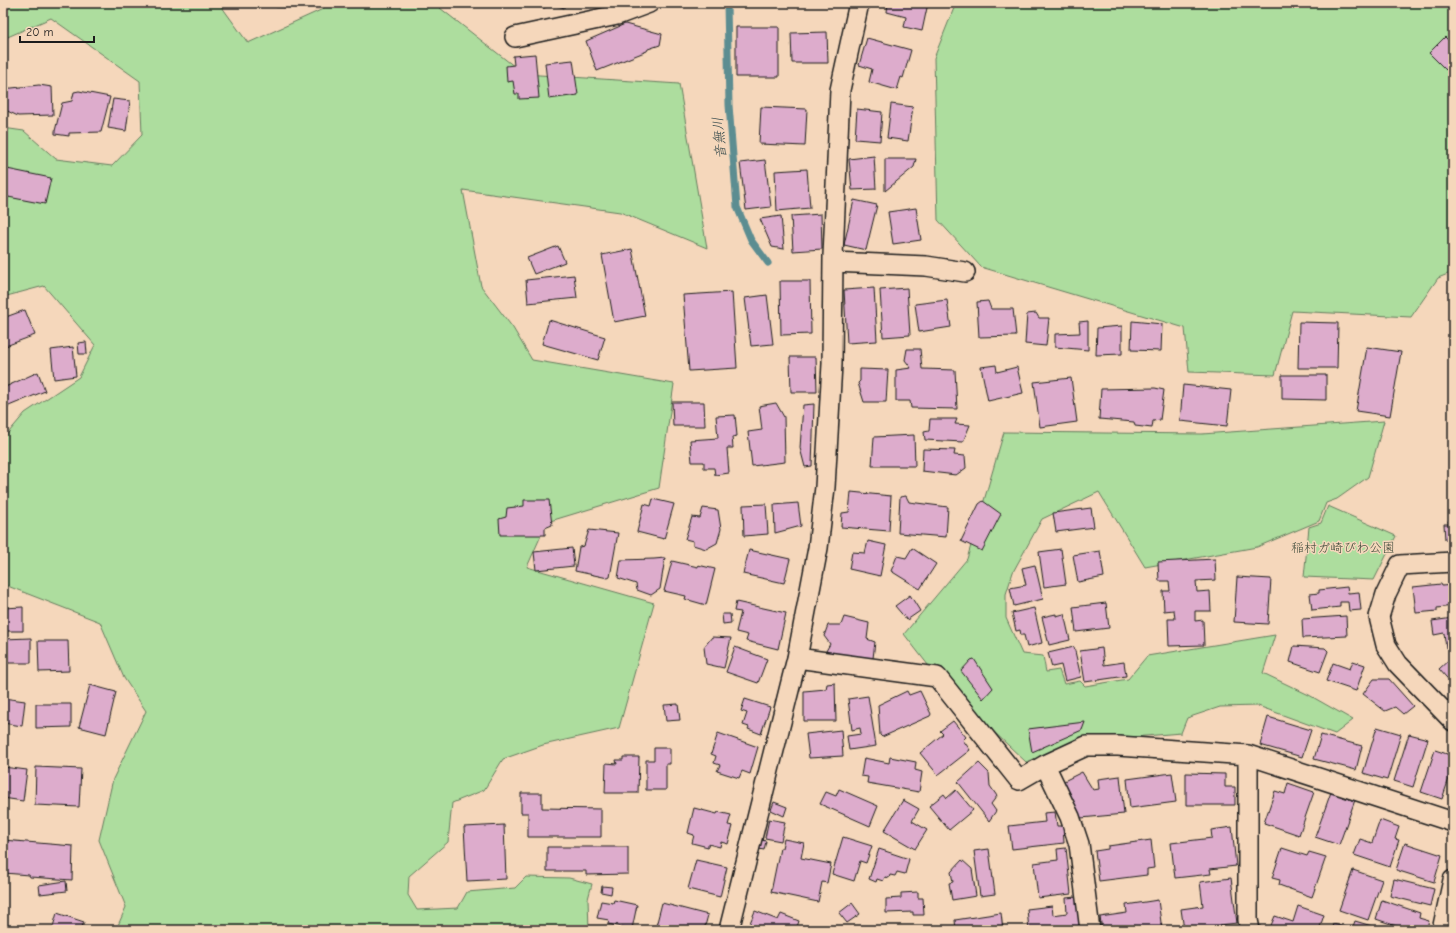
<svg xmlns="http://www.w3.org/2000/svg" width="1456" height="933" font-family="'Comic Neue','Klee One',sans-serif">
<rect width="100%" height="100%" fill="#f5d7bb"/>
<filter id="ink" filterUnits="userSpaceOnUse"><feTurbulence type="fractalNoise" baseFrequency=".025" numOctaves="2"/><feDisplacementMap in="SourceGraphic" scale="8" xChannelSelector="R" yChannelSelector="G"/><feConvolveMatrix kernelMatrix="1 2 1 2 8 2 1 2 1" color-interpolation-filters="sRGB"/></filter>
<g filter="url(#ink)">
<path fill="#addd9e" stroke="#647c5d" d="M3 3H219L248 43 323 9 324 3H440V8L524 74 679 84 707 248 620 212 463 190 481 286 513 328 532 360 674 384 659 488 547 522 527 567 654 603 619 728 543 745 503 759 484 790 452 803 448 842 409 876 408 895 417 910 458 908 467 892 515 888 526 877 569 878 592 884 588 899 589 930H116L126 907 99 840 113 779 146 711 124 678 100 622 5 585 3 570V439L25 413 79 377 95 345 44 286 3 297V128L24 131 56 159 112 166 142 135 140 81 51 18 3 39Z
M956 3H1453V272L1438 278 1411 317 1292 311 1275 375 1189 372 1185 328 981 267 938 220 934 58Z
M1384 421 1368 477 1337 499 1326 503 1319 521 1257 547 1145 567 1099 492 1042 519 1013 572 1006 594V618L1022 654 1043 656 1046 672 1059 670 1064 684 1080 681 1085 686 1128 679 1147 656 1275 635 1263 673 1309 695 1353 720 1335 734 1258 706 1220 707 1187 718 1181 733 1085 741 1026 762 942 683 904 634 967 559 1004 432 1202 434Z
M1328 506 1396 536 1374 580 1304 577 1309 527 1321 523Z"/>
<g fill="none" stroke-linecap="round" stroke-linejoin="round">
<path stroke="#5c8d91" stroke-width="7" d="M727 3 729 105 737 207 751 240 768 263"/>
</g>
<path fill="#ddaccc" stroke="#1c1c1c" d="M276 3H319V8L276 7Z
M534 3H565L564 8 552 4 544 8 534 5Z
M888 3H928L922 31 904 27 906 17 887 12Z
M625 24 662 34 660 45 648 49 647 51 597 71 586 41Z
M736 27H779V77H736Z
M827 32 828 63H792L791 33Z
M1445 37 1453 45V62L1446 70 1429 53Z
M867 38 911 50 903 78 901 77 897 90 869 82 872 69 859 65Z
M535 54 539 98 519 99V94H515L513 81 507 82 506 66 514 65 513 56Z
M573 60 578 95 549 99 545 63Z
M39 85 52 87 53 115 18 116 3 109V89Z
M79 91 110 97 101 132 69 133V136L55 134V131L62 103 72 101 74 92Z
M113 99 130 101 126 131 108 128Z
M891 104 913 107 908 141 887 138Z
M761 107 807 109 805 146 759 144Z
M857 109 882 112 880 141 855 139Z
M874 156 876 189 852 190 849 159Z
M885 159H916L914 167 885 191Z
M765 160 771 207 746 210 740 163Z
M7 169 51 178 45 204 3 196Z
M807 169 810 208 777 211 775 171Z
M854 200 877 205 866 250 844 245Z
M916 208 921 240 893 244 888 212Z
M821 214 822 249 793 251 791 216Z
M781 216 784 249 772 247 760 219Z
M558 246 565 262 534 274 527 258Z
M632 249 645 316 614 322 602 255Z
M574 275 577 298 528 303 526 280Z
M780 281H810L811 334 781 335Z
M874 288 877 341 847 343 844 290Z
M907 288 910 335 883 337 880 290Z
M732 292 737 368 689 371 683 295Z
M767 295 773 344 751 346 745 298Z
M947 300 951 327 919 332 915 304Z
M988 301 991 309H1013L1016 336 979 337 977 302Z
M25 310 35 335 3 347V318Z
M1036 313 1039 318H1049L1046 346 1025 344 1027 314Z
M549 320 605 337 598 360 542 344Z
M1088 321V350L1055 347V334L1080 333 1079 322Z
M1132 321 1162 324 1161 351 1131 350Z
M1299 322 1338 323 1337 368H1298Z
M1122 326V354L1096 355 1097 328Z
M86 342 87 354H79L78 343Z
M73 347 76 376 54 379 51 350Z
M1367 347 1401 352 1390 416 1356 411Z
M907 349H920L922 369 955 370 957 409 911 408 910 401H896V370L911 368 905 360Z
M790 357H816L817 392H791Z
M996 365 997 372 1017 367 1023 393 988 401 981 367Z
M860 369 888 370 886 402H864L858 383 860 381Z
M38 372 45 391 4 408 3 388Z
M1282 375H1326V400L1282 399Z
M1071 378 1077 422 1040 427 1034 382Z
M1183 385 1231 390 1227 426 1180 421Z
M1155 388 1164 390 1160 420 1153 421 1152 428 1135 426 1134 422 1099 419 1101 389Z
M672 402H704L705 426H673Z
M776 403 784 417 785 462 752 466 748 432 762 430 759 406Z
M814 404 812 466 805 467 800 448 803 405Z
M1453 405V436L1451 435Z
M735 415 737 436 732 437 733 448H727L729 473 715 475 714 468H704V462H692L690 440 718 438 716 416Z
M930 419H957L955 424 970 425 963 442 925 440 924 432 929 431Z
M914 435 915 466H872L874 437Z
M923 449 955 450 954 455 965 456 966 468 956 475 922 471Z
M851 492 891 496 889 531 841 527 842 513 849 512Z
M906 496 909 502 948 507 946 537 898 533 900 497Z
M653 499 674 504 664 539 637 532 644 504 651 506Z
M524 500H549L552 525 545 528V535H500L499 519 506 517 507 508 524 506Z
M983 501 1001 514 982 551 961 541 979 504Z
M798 503 801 526 775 533 774 505Z
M766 504 768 534 744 536 743 505Z
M703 508 718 510 721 529 717 543 706 549 693 545V541L685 539 692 517 700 518Z
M1091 508 1094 527 1056 532 1053 513Z
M1453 520V545H1452L1451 540H1445L1444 524H1449L1448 521Z
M589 530 618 533 610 577 608 578 575 571 579 547 584 546Z
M868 541 886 545 880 576 849 569 852 552 865 553Z
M572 548 574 566 536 570 534 552Z
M912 548 936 564 920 589 891 571 897 556 906 558Z
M1061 549 1066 584 1044 587 1039 552Z
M749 550 790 559 784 583 743 574Z
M1100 551 1104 577 1078 582 1073 555Z
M665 558 660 589 651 595 637 590 636 584 618 578 621 560 654 559Z
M1215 559 1216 580 1196 581 1197 592 1210 591 1211 611H1195V621L1203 620 1204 645 1169 646 1168 619H1175L1174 610 1164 611 1163 591H1170L1169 581H1159L1158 562Z
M672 561 698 567V565L715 569 706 605 685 599 686 596 664 591Z
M1035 565 1043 599 1014 606 1010 588 1026 585 1022 568Z
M1237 577 1271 579 1268 624 1234 622Z
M1441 584 1442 586 1453 585V606L1437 608V611L1416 613 1413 587Z
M1347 587 1348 593 1359 592 1361 610 1349 611 1348 602H1340V607L1312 610 1310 594 1319 593V590Z
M910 595 920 611 907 620 895 606Z
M736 602 786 613 778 649 746 641 748 635 736 632 741 612 734 611Z
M1106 603 1109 628 1076 632 1073 607Z
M23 607V631H3V608Z
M1034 608 1042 643 1027 647 1024 635H1021L1020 630 1016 631 1012 613Z
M722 614H730L731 623 723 624Z
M1056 614V616L1064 614 1070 640 1049 645 1042 617Z
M1346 616 1347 636 1303 638 1302 619Z
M844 617 869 623 867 639 875 642 873 658 827 654 826 651 830 644 824 636 828 625H841Z
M1453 618V647L1446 648 1444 633 1434 635 1432 621Z
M712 637 731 638 724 668 706 664 704 647Z
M31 638V663H3V639Z
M38 641H68L69 671 39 672Z
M1294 646 1325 648 1328 651 1320 672 1290 662Z
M735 647 767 659 758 683 726 672Z
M1074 647 1081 677 1065 681 1061 665 1052 667 1048 653Z
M1102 648 1104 665 1124 662 1126 676 1085 682 1080 651Z
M1451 658 1453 660V685L1439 669Z
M974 659 993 688 983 699 961 671 971 660Z
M1353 661 1365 665 1356 691 1326 681 1333 663 1350 669Z
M1374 679H1389L1413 706 1403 714 1395 707 1385 711 1363 694Z
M835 683 836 721H804V691L826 689 827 684Z
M90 685 116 692 106 734 79 727Z
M907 691 909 695 920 691 931 714 930 716 882 737 880 735 878 705Z
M868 696 876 746 849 750 847 736 861 734 860 728 852 730 848 699Z
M3 698 25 701 22 726 3 723Z
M745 699 770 707 761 734 748 729 749 727 743 725 747 713 741 711Z
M36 704H71V727L36 728Z
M678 704 680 720 666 721 664 705Z
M1268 717 1311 730 1302 757 1260 745Z
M953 721 966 737 963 740 970 750 938 775 920 753 943 734 940 731Z
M1085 722 1082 730 1032 752 1028 729Z
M1377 727 1401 734 1387 780 1363 773Z
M841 730 843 756 809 758 806 734Z
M718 733 758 747 750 774 742 771 739 778 717 771 720 765 714 763 716 756 711 754Z
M1409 734 1428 739 1413 787 1394 781Z
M1321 735 1362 746 1356 770 1314 759Z
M654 748H670V764H666V790H646V760H654Z
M1435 750 1453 756V767L1442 799 1421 792Z
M623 757H639L638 793H605L606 763 617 764 616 760H623Z
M890 757 916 762 915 770 922 772 919 792 867 783 868 777 861 776 864 758 889 763Z
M979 763 989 773 990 786 997 796 991 804 996 811 989 821 958 782Z
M3 767 27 770 23 801 3 798Z
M36 767 81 769 79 807 35 805Z
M1082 772 1093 790 1099 789 1098 779 1120 776 1124 814 1081 818 1064 781Z
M1172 773 1176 802 1130 808 1127 779Z
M1186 773 1225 774V787H1235V805H1186Z
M1288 783 1314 792 1299 835 1264 823 1275 791 1285 794Z
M839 789 878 806 870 826 820 804 826 792 836 796Z
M956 790 973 810 949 830 929 806 944 794 947 798Z
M1331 792 1355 800 1339 845 1315 837Z
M521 793H542V808L601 809V837H528V813H521Z
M903 800 919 809 912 821 927 830 915 849 884 831Z
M774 802 787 807 784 816 771 810Z
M694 808 717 814 718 812 731 815 728 825 733 826 728 844 721 842 720 847 708 844V847L692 843 694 835 688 833Z
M1055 812 1057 826H1063L1064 843 1012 849 1009 826 1045 822 1044 813Z
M769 819 785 822 781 841 765 838Z
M1380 820 1399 827 1395 839 1399 840 1390 867 1354 855 1360 839 1372 843Z
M504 825 506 879 467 881 464 827Z
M1232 827 1236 866 1210 869 1211 874 1175 878 1171 843 1212 838 1211 830Z
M843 837 872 846 866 863 860 861 854 881 832 874Z
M784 839 804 843 801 858 831 864 827 883 822 882 818 902 771 892 780 848H782Z
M3 840 73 846 72 880 30 877 29 875 4 873Z
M761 840 766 841 764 850 759 849Z
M1151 840 1154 868 1147 869V875L1099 881 1095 851 1108 849V846Z
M1405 843 1442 855 1434 882 1396 870Z
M547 847H628V874L586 875V871H547Z
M1066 848 1071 894 1038 898 1034 863 1058 860 1057 849Z
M1282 848 1307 856 1309 852 1326 857 1312 897 1279 885 1280 880 1272 878Z
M879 849 909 859 905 874 897 872 895 876 890 875 889 878 885 877 883 881 877 879 876 882 869 879Z
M989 849 995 894 980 896 974 851Z
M696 860 727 867 720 897 688 889Z
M962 860 972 869 976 896 952 900 949 883 953 882 951 872Z
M1353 870 1382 880 1368 920 1339 910Z
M1231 878 1237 923 1220 925 1221 930H1184L1181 909 1203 906 1200 882Z
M1394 879 1434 889 1430 906 1390 896Z
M66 881 67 891 40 894 39 885Z
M602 886 612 887 611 894 601 892Z
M918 892V898H923L924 915H913V912L886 913V899L901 898V893Z
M1077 897 1080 930H1029L1027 909 1052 906 1053 915 1067 913 1066 898Z
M614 900 637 905 632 929 608 924 609 920 597 918 601 901 613 903Z
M1158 900 1162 930H1102L1100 917 1127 913 1126 905Z
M1382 900 1420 913 1419 918 1429 921 1426 930H1408L1376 919Z
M662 903 708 915 704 930H655Z
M852 903 860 914 847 923 839 913Z
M1298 906 1324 915 1319 930H1269L1275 916 1293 922Z
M755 911 778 920 781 914 799 921 796 930H747Z
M57 913 84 922 81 930H52Z
M1001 913 1003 930H956L955 920Z
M1355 921 1375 927 1374 930H1331L1333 924 1352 929Z
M29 926 38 927V930H28Z"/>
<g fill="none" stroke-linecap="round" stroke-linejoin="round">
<defs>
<path id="street" d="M515 37 617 15 649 3
M833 262 926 266 965 272
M1453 562 1400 565 1386 594 1379 617 1386 645 1398 664 1453 721
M797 658 937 677 1019 780 1045 765 1070 817 1079 844 1090 930
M1248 755V920L1250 930
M1045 765 1086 746H1118L1248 755 1453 822
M729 930 797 658 818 548 825 487 832 364 833 256 840 90 859 3
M1442 930 1453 880"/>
</defs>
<use href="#street" stroke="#1c1c1c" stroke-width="22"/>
<use href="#street" stroke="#f5d7bb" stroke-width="19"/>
</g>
</g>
<g text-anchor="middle" stroke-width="3" stroke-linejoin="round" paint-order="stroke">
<g font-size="13" fill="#404c3c" stroke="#f5d7bb">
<text x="1343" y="552">稲村ガ崎びわ公園</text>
</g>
<g font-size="14" font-style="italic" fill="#374b4d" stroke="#f5d7bb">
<text transform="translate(719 138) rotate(-95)" y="5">音無川</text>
</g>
</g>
<rect width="1456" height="933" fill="none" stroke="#f5d7bb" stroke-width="16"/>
<rect x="8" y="8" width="1440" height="917" fill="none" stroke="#1c1c1c" stroke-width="1.5" filter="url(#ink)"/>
<path d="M20 36v6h74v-6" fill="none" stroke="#1c1c1c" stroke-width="2"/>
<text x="26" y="36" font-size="12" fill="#1c1c1c" stroke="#f5d7bb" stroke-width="3" paint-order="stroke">20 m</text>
</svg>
